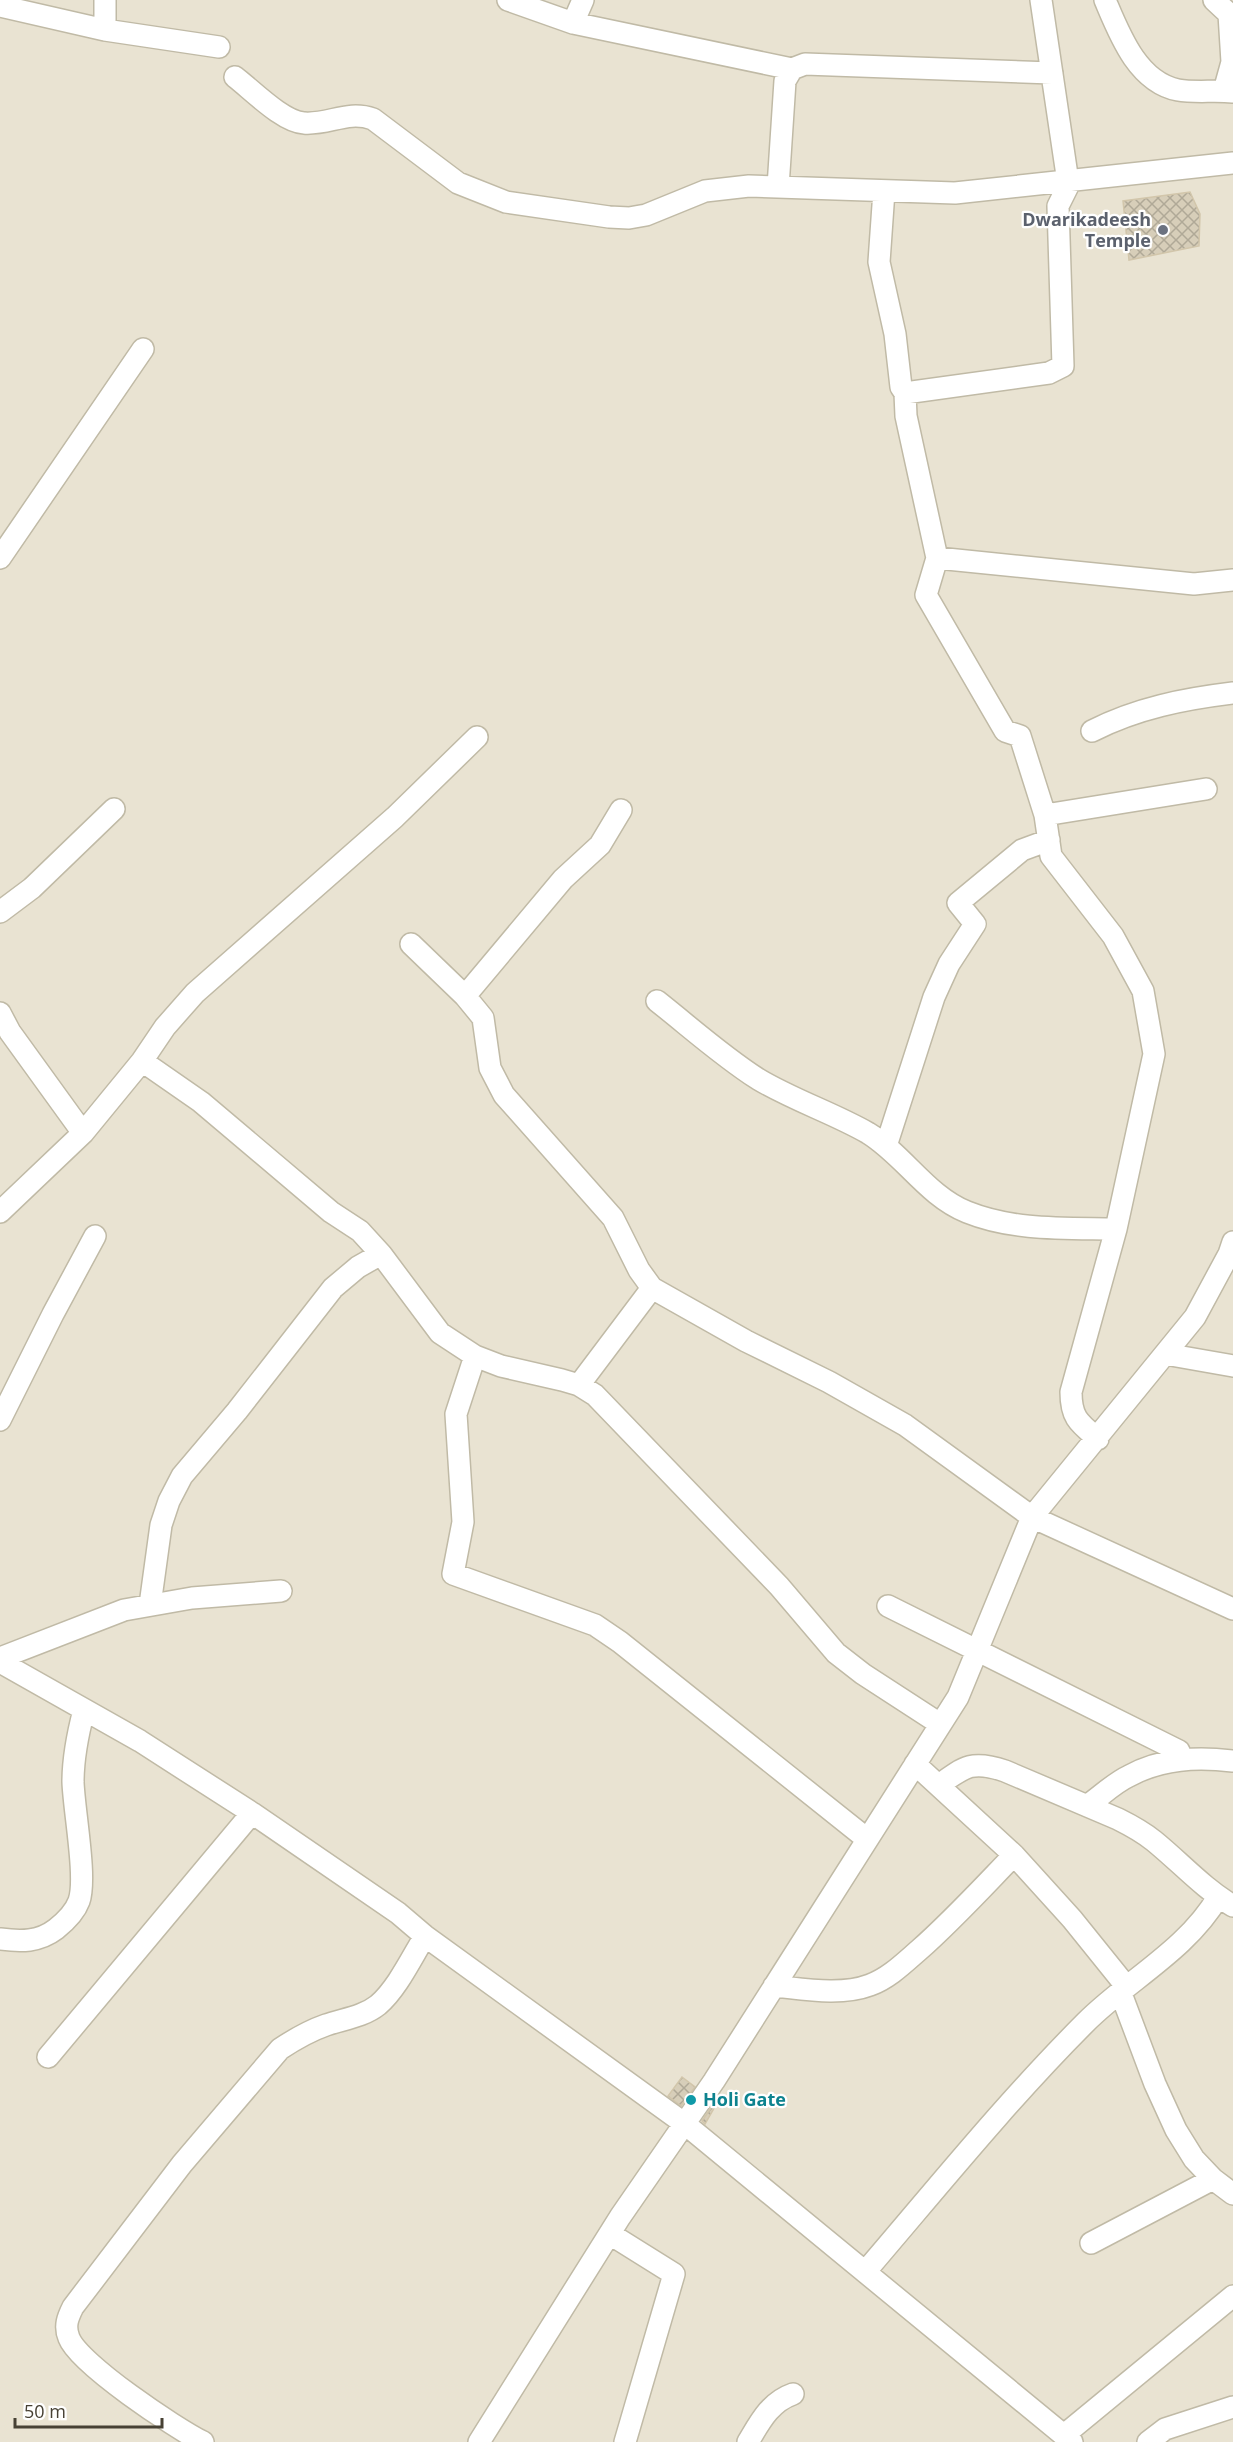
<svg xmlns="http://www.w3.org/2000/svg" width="1233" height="2442" font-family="'Open Sans',sans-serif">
<defs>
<pattern id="building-cross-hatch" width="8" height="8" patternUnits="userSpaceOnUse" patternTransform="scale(1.5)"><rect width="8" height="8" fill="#d7ceb9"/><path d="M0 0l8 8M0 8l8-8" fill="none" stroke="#b0a997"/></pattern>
</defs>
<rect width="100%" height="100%" fill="#f4f1e5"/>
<path fill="#e9e3d2" d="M0 0H1233V2442H0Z"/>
<path fill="url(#building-cross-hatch)" stroke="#d2c6ab" stroke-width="1.5" d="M1190 192 1200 214 1199 246 1129 260 1123 201Z
M682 2077 695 2087 681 2106 668 2096Z
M715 2102 717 2103 705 2124 702 2121Z"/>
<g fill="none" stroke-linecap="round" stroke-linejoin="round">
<defs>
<path id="minor" d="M105 0V30
M508 0 573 23 792 69
M1105 0C1119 33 1137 82 1178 90 1195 93 1215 90 1233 92
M1214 0 1229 14 1232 62 1224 91
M0 6 105 30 219 47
M573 23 583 0
M235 77C252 90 283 122 304 123 329 125 347 110 373 119L458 183 506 202 609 217 629 218 646 215 705 191 749 186 955 193 1233 163
M778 187 785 81 792 69 805 64 1052 73
M884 191 879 262 895 334 901 387 905 393 906 416 937 558 926 595 1005 731 1020 736 1045 815
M905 393 1049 373 1063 366 1058 206 1070 182H1068L1041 0
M0 558 143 349
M937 558 1194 584 1233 580
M1092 731C1137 708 1184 699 1233 693
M0 912 32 888 114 809
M411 944 465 996 483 1018 490 1068 504 1095 613 1218 639 1270 652 1288 746 1341 829 1382 905 1425 1032 1517 1233 1609
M465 996 563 879 600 845 621 810
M657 1001C690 1027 722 1056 758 1079 793 1100 833 1113 868 1133 904 1155 927 1196 967 1212 1014 1231 1066 1228 1116 1229
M0 1013 10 1032 83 1133
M142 1061 201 1102 331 1212 360 1231 381 1254 440 1333 475 1356 501 1366 562 1380 579 1385 595 1395 779 1586 836 1653 863 1674 940 1724
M886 1146 934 997 949 964 975 924 958 903 1022 850 1049 840
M0 1212 83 1133 142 1061 165 1027 195 993 395 817 477 737
M1165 1354 1233 1366
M475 1356 456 1414 463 1522 453 1574 595 1625 620 1642 867 1839
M579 1385 652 1288
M0 1420 53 1314 95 1236
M1098 1439C1079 1423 1071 1418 1071 1392L1116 1229 1154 1054 1143 991 1113 936 1051 856 1045 815 1206 789
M150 1605 161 1525 169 1501 182 1476 237 1411 333 1288 358 1267 381 1254
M888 1606 1179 1751
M0 1658 124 1610 192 1598 281 1591
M0 1662 140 1741 252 1813 398 1913 425 1936 685 2124 1072 2442
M915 1764 1014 1855 1072 1919 1126 1986
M939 1785C965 1766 973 1760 1005 1771L1118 1819C1130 1825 1143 1832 1154 1841 1181 1863 1203 1888 1233 1906
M1088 1805C1101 1796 1114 1783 1129 1776 1162 1758 1197 1757 1233 1761
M0 1939C21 1942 39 1942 56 1929 66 1921 75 1912 79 1901 87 1878 74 1811 73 1782 73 1758 78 1733 84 1710
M774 1986C804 1989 841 1996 870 1985 889 1978 904 1963 919 1950 953 1920 983 1887 1014 1855
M1120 1991 1155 2084 1176 2130 1194 2159 1213 2179 1233 2194
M48 2057 252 1813
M610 2234 674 2274 625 2442
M1091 2243 1213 2179
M865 2272C937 2188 1007 2101 1086 2022 1128 1980 1187 1950 1218 1897
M1064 2435 1233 2296
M203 2442C175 2428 79 2364 69 2338 64 2326 68 2317 73 2307L182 2164 280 2049C295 2039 309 2031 326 2025 343 2019 363 2017 378 2005 397 1989 412 1957 425 1936
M479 2442 620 2217 714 2081 958 1697 1032 1517 1195 1317 1229 1254 1233 1242
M748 2442C760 2422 770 2402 793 2394
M1148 2442 1165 2429 1233 2407"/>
</defs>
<use href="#minor" stroke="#c0baa6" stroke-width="24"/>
<use href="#minor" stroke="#fff" stroke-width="21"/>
</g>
<circle fill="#6b7280" stroke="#fff" stroke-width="2" cx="1163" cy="230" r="6"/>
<circle fill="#0f9aa8" stroke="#fff" stroke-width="2" cx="691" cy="2100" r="6"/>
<g text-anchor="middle" stroke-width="4.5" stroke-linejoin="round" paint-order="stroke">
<g font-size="18" font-weight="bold" fill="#5b616d" stroke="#fff" text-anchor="end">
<text x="1151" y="226">Dwarikadeesh<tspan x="1151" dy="21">Temple</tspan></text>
</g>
<g font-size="18" font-weight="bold" fill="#0d838f" stroke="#fff" text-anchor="start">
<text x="703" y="2106">Holi Gate</text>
</g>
</g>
<path d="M15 2418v9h147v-9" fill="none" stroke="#474134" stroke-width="3"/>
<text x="24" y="2418" font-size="18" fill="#474134" stroke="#ffffff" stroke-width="4.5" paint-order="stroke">50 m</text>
</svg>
